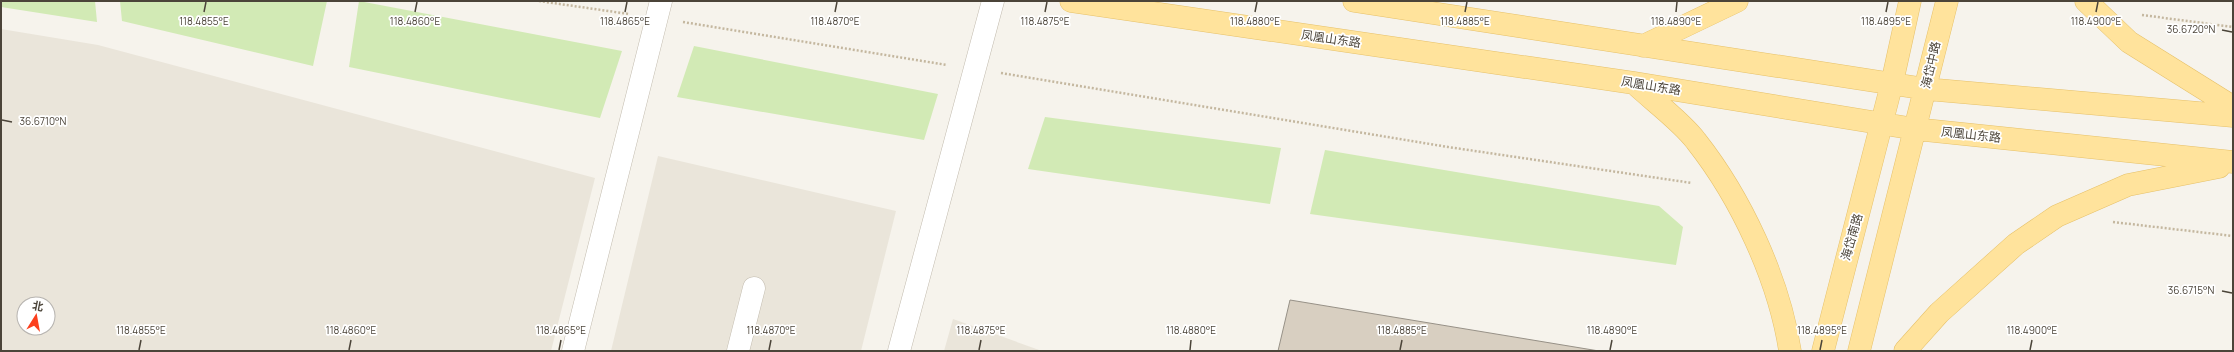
<svg xmlns="http://www.w3.org/2000/svg" width="2234" height="352" font-family="Manrope,'Noto Sans SC',sans-serif">
<rect width="100%" height="100%" fill="#f6f3ec"/>
<path fill="#eae5da" fill-rule="evenodd" d="M1 29 98 45 595 178 551 351H1ZM24 304H48V328H24Z
M658 156 896 211 861 351H611Z
M953 319 1042 351H944Z"/>
<path fill="#d2eab5" d="M1 1H95L97 22 1 7Z
M120 1H327L313 66 122 21Z
M359 1 622 51 600 118 349 67Z
M694 46 938 94 924 140 677 97Z
M1045 117 1281 148 1270 204 1028 169Z
M1325 150 1659 206 1683 227 1676 265 1310 214Z"/>
<path fill="#d8cfc1" stroke="#979187" d="M1290 300 1599 351H1278Z"/>
<g fill="none" stroke-linecap="round" stroke-linejoin="round">
<defs>
<path id="minor" d="M573 351 661 1
M738 351 754 288
M899 351 993 1"/>
<path id="major" d="M1071 1 1634 83 1915 129 2233 162
M1354 1 1926 89 2233 116
M2086 1 2129 42 2233 107
M1643 46 1737 1
M1634 83C1652 100 1682 122 1696 141 1741 198 1779 279 1790 351
M1823 351 1892 83 1910 1
M1859 351 1947 1
M1905 351 1939 313 2016 244 2057 216 2128 185 2219 167"/>
</defs>
<use href="#minor" stroke="#c2bbae" stroke-width="23"/>
<use href="#major" stroke="#e6c16a" stroke-width="23"/>
<path stroke="#c4b79f" stroke-width="2.5" stroke-dasharray="2 2" stroke-linecap="butt" d="M539 1 629 14
M2142 15 2233 27
M683 22 947 65
M1001 73 1448 147 1692 183
M2113 222 2233 236"/>
<use href="#minor" stroke="#fff" stroke-width="22"/>
<use href="#major" stroke="#ffe39c" stroke-width="22"/>
</g>
<path fill="none" stroke="#4b4439" stroke-width="1.5" d="M204 12 206 2M415 12 417 2M625 12 627 2M835 12 837 2M1045 12 1047 2M1255 12 1257 2M1465 12 1467 2M1676 12 1677 2M1886 12 1888 2M2096 12 2098 2M2222 30 2232 32M2 120 12 122M2222 291 2232 293M139 350 141 340M349 350 351 340M559 350 561 340M769 350 771 340M979 350 981 340M1190 350 1191 340M1400 350 1402 340M1610 350 1612 340M1820 350 1822 340M2030 350 2032 340"/>
<g text-anchor="middle" stroke-width="3.5" stroke-linejoin="round" paint-order="stroke">
<g font-size="12" fill="#4b4439" stroke="#fff">
<text transform="translate(1331 39) rotate(8)" y="4">凤凰山东路</text>
<text transform="translate(1931 65) rotate(-77)" y="4">海岱中路</text>
<text transform="translate(1651 86) rotate(9)" y="4">凤凰山东路</text>
<text transform="translate(1971 135) rotate(6)" y="4">凤凰山东路</text>
<text transform="translate(1852 237) rotate(-74)" y="4">海岱南路</text>
</g>
</g>
<g font-size="10" text-anchor="middle" fill="#4b4439" stroke="#fff" stroke-width="3.5" stroke-linejoin="round" paint-order="stroke">
<text x="204" y="25">118.4855°E</text>
<text x="415" y="25">118.4860°E</text>
<text x="625" y="25">118.4865°E</text>
<text x="835" y="25">118.4870°E</text>
<text x="1045" y="25">118.4875°E</text>
<text x="1255" y="25">118.4880°E</text>
<text x="1465" y="25">118.4885°E</text>
<text x="1676" y="25">118.4890°E</text>
<text x="1886" y="25">118.4895°E</text>
<text x="2096" y="25">118.4900°E</text>
<text x="2191" y="33">36.6720°N</text>
<text x="43" y="125">36.6710°N</text>
<text x="2191" y="294">36.6715°N</text>
<text x="141" y="334">118.4855°E</text>
<text x="351" y="334">118.4860°E</text>
<text x="561" y="334">118.4865°E</text>
<text x="771" y="334">118.4870°E</text>
<text x="981" y="334">118.4875°E</text>
<text x="1191" y="334">118.4880°E</text>
<text x="1402" y="334">118.4885°E</text>
<text x="1612" y="334">118.4890°E</text>
<text x="1822" y="334">118.4895°E</text>
<text x="2032" y="334">118.4900°E</text>
</g>
<rect width="2234" height="352" fill="none" stroke="#4b4439" stroke-width="4"/>
<g transform="translate(36 316) rotate(11)"><circle r="19" fill="#ffffff" stroke="#b7b4b0"/>
<path d="M0-3L7 15L0 10L-7 15Z" fill="#fc3f1d"/>
<text y="-6" font-size="11" font-weight="bold" text-anchor="middle" fill="#4b4439">北</text>
</g>
</svg>
